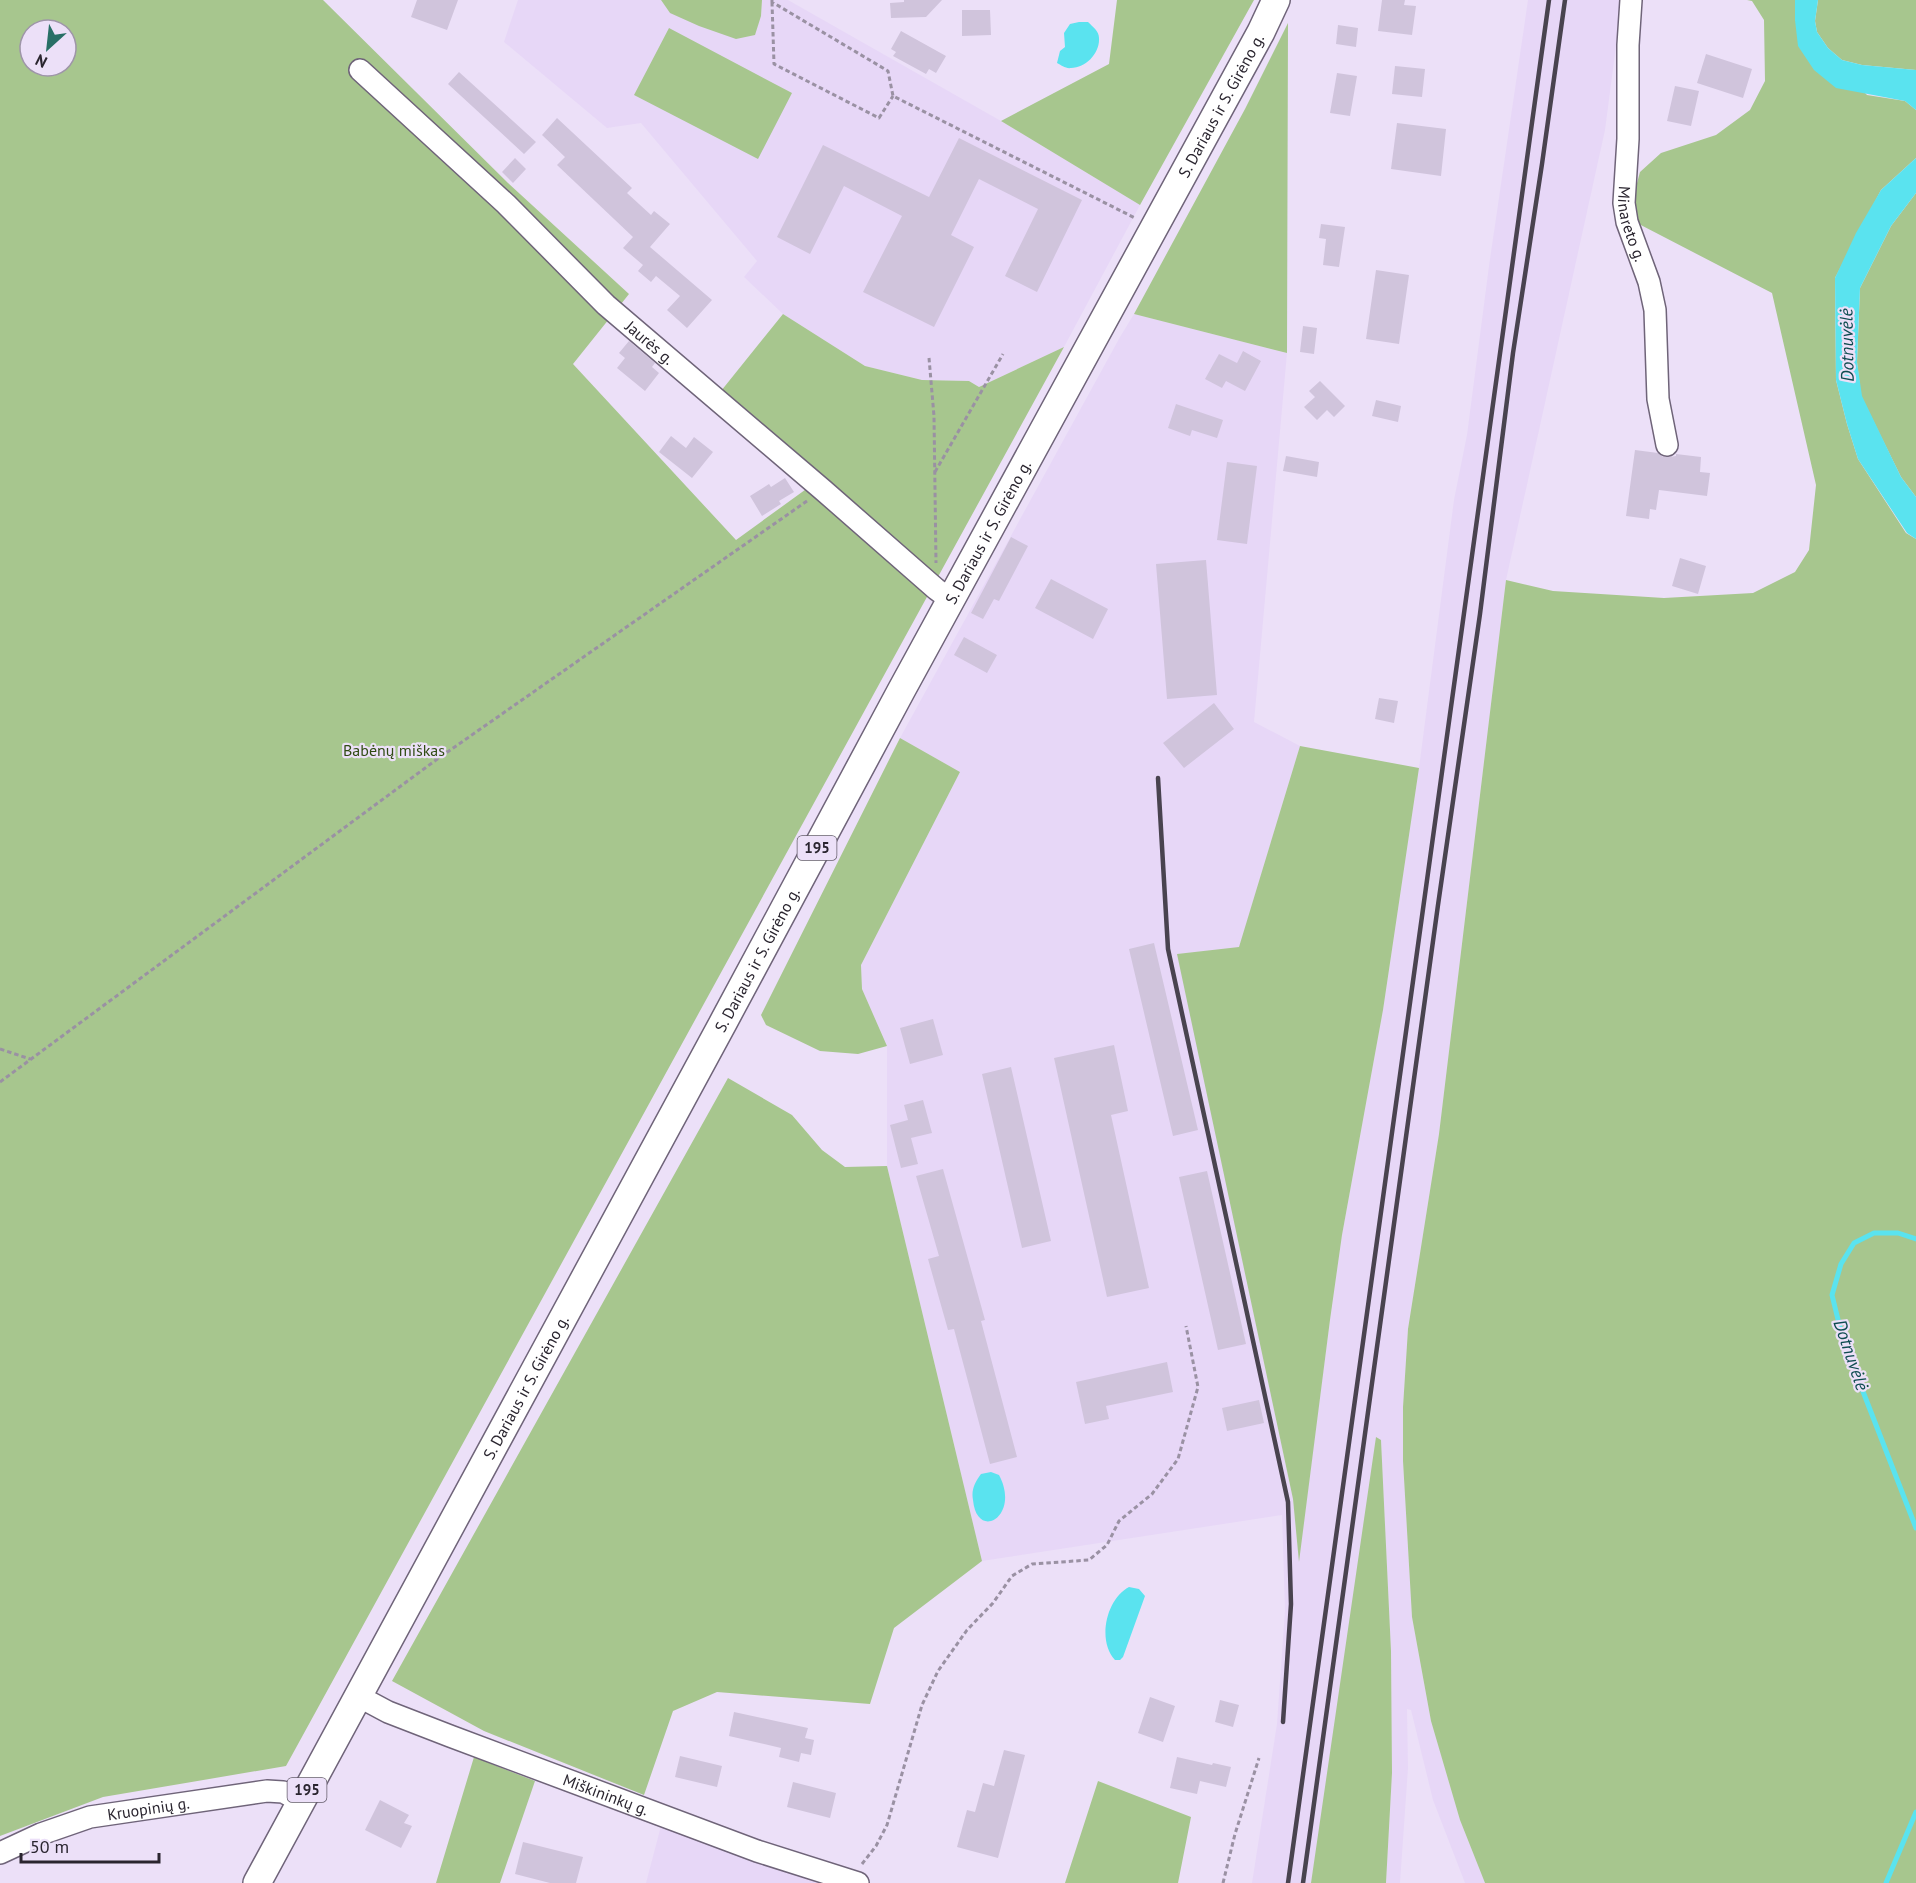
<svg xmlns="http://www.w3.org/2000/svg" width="1916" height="1883" font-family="'PT Sans',sans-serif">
<rect width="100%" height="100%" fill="#ece0f8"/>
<path fill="#e7d7f7" d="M518 0H661L670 13 761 16 762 0H788L1001 121 1140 205 1064 347 979 387 969 381 922 380 865 366 783 314 744 277 757 261 641 123 607 128 504 42Z
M1528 0H1622L1605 130 1506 580 1439 1134 1408 1329 1403 1407V1461L1412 1617 1431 1721 1460 1820 1485 1883H1465L1433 1800 1411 1710 1407 1709 1408 1768 1400 1883H1386L1392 1773 1391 1651 1381 1440 1311 1883H1252L1277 1724 1285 1610 1282 1515 982 1561 887 1166V1046L862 989 861 965 960 772 900 738 1120 337 1134 314 1287 353 1254 722 1300 746 1239 948 1178 954 1293 1499 1299 1558 1330 1320 1342 1235 1383 1010 1419 768 1454 500 1467 435 1489 266Z
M661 1826 823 1883H646Z"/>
<path fill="#a7c68e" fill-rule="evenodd" d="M0 0H323L508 183 629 294 573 364 736 540 809 487 721 391 783 314 865 366 922 380 969 381 979 387 1064 347 286 1766 103 1797 0 1836ZM30 30H66V66H30Z
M661 0H762L761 16 755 35 736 39 699 26 670 13Z
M1117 0H1254L1140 205 1001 121 1109 64Z
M1747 0H1795V20L1867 95 1905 101 1916 110V158L1881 190 1835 278 1836 380 1847 424 1858 459 1906 533 1916 539V1883H1485L1460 1820 1431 1721 1412 1617 1403 1461V1407L1408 1329 1439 1134 1506 580 1553 591 1664 598 1753 593 1795 572 1809 550 1816 485 1772 293 1635 222 1633 198 1640 172 1661 153 1716 135 1750 110 1765 81 1764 20 1752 1Z
M1818 0H1916V70L1862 65 1842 60 1828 48 1817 32 1815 21Z
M1288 23 1287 353 1134 314 1245 109Z
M669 28 792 93 758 159 634 95Z
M1916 193V497L1901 477 1861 396 1857 362 1860 288 1891 226Z
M900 738 960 772 861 965 862 989 887 1046 858 1054 820 1051 766 1025 761 1015Z
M1300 746 1419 768 1383 1010 1342 1235 1330 1320 1299 1562 1293 1499 1177 954 1239 947Z
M728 1078 792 1115 822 1150 845 1167 887 1166 982 1561 894 1628 870 1704 717 1692 673 1711 644 1795 484 1731 392 1681Z
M1376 1437 1381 1440 1391 1651 1392 1773 1386 1883H1311Z
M474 1757 535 1781 500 1883H436Z
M1098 1781 1191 1817 1178 1883H1065Z"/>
<path fill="#5ae3ef" d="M1795 0H1818L1815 21 1817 32 1828 48 1842 60 1862 65 1916 70V110L1905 101 1836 88 1814 70 1798 46 1795 20Z
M1079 22H1088C1093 27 1099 31 1099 38 1100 53 1086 68 1071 68 1066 69 1061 65 1057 63L1060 51 1065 47 1064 33 1070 24Z
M1916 158V193L1891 226 1860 288 1857 362 1862 396 1901 477 1916 497V539L1907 533 1858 459 1847 424 1836 380 1835 278 1856 233 1881 190Z
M991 1472 999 1475C1021 1516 977 1542 973 1500 971 1490 975 1482 981 1474Z
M1129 1587 1139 1589 1145 1596 1123 1657 1120 1660H1115C1097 1641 1106 1599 1129 1587Z"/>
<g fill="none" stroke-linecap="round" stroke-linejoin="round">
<path stroke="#5ae3ef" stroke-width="5" d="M1916 1239 1898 1233H1874L1854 1243 1841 1264 1832 1295 1843 1340 1916 1528
M1886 1883 1916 1812"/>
</g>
<path fill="#d0c4dc" d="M417 0H458L447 30 411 17Z
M904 0H942L926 17 891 18 890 3 904 2Z
M1382 0H1405L1404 5 1416 6 1412 35 1378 31Z
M962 10H990L991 35 962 36Z
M1338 25 1358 28 1356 47 1336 44Z
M901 31 946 56 936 73 929 69 926 74 893 56 896 52 891 49Z
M1706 54 1752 69 1743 98 1697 83Z
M1395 66 1425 69 1422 97 1392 94Z
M459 72 536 142 524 154 448 84Z
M1337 73 1357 76 1350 116 1330 113Z
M1675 86 1699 91 1691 126 1667 121Z
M557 118 632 188 627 193 651 215 654 211 670 224 650 247 712 300 687 328 667 310 680 296 656 276 651 282 638 271 643 265 623 248 633 237 557 165 565 157 542 135Z
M1397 123 1446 129 1441 176 1391 169Z
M959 138 1082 200 1037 292 1005 276 1038 209 979 179 951 235 974 247 934 327 863 292 902 216 844 186 810 254 777 237 823 145 929 197Z
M515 158 526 169 513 183 502 172Z
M1321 224 1345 227 1339 267 1323 265 1326 239 1319 238Z
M1376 270 1409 275 1399 344 1366 339Z
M1303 326 1317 328 1314 354 1300 352Z
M629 341 655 363 652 367 659 373 645 391 617 368 625 358 619 353Z
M1243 351 1261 361 1245 391 1226 381 1222 388 1205 379 1219 354 1237 363Z
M1320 381 1345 406 1334 417 1327 410 1317 420 1304 407 1315 397 1309 391Z
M1376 400 1401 406 1398 422 1372 416Z
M1176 404 1223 420 1217 438 1192 430 1190 436 1168 428Z
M671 436 686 448 694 437 713 452 692 478 659 452Z
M1635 450 1658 453 1663 457H1670L1676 456V454L1701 457 1700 472 1710 473 1707 496 1659 490 1656 510 1650 509 1649 519 1626 516Z
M1286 456 1319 462 1317 477 1283 471Z
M1227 462 1257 466 1247 544 1217 540Z
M785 478 794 492 779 501 781 504 762 516 750 496 769 484 771 487Z
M1011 537 1028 546 999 601 994 599 983 619 971 613Z
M1680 558 1706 566 1698 594 1672 586Z
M1206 560 1217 695 1167 699 1156 564Z
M1051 579 1108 609 1093 639 1035 608Z
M964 637 997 655 987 673 954 655Z
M1379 698 1398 701 1394 723 1375 719Z
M1214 703 1234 729 1184 768 1163 743Z
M1154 943 1198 1130 1173 1136 1129 949Z
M933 1019 943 1055 910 1064 900 1028Z
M1114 1045 1128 1111 1111 1115 1149 1288 1107 1297 1054 1058Z
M1011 1067 1051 1241 1022 1248 982 1074Z
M923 1100 932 1133 911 1138 918 1164 901 1168 890 1125 908 1120 904 1105Z
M943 1169 985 1320 981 1321 1017 1457 990 1464 954 1329 948 1330 928 1259 939 1256 916 1176Z
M1207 1171 1246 1344 1218 1350 1179 1177Z
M1167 1362 1173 1392 1106 1406 1109 1419 1085 1424 1076 1382Z
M1259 1400 1264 1423 1227 1431 1222 1408Z
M1150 1697 1175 1706 1163 1742 1138 1733Z
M1220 1700 1239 1705 1233 1727 1215 1722Z
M734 1712 808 1728 805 1738 814 1740 811 1755 801 1753 799 1762 779 1757 781 1748 729 1736Z
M1004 1750 1025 1755 998 1858 957 1847 967 1810 975 1812 983 1783 994 1786Z
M680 1756 722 1766 717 1787 675 1777Z
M1177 1757 1212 1765 1213 1763 1231 1767 1226 1787 1200 1781 1197 1794 1170 1788Z
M793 1782 836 1793 830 1818 787 1807Z
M380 1800 409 1815 404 1823 412 1826 401 1848 365 1830Z
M523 1842 583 1857 576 1883H550L515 1874Z"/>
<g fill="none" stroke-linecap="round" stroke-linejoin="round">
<defs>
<g id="minor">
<path id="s1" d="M1631 0 1628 45V139L1624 203 1627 222 1649 282 1655 310 1658 399 1667 445"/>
<path id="s2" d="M360 70 506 204 606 305 823 490 936 589 951 600"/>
<path id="s3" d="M358 1696 388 1712 450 1736 757 1851 858 1883"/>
<path id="s4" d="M0 1853 41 1834 90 1817 267 1791 283 1792 301 1801"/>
</g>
<g id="major">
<path id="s5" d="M257 1883 724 1021 901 691 1261 32 1276 0"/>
</g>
</defs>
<use href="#minor" stroke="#6f6479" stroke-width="24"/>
<use href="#major" stroke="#6f6479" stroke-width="30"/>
<path stroke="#9a91a3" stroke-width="3" stroke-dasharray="4.5 3" stroke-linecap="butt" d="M772 0V2L888 71 893 96 1135 218
M772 2 774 64 879 118 893 96
M929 358 934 416 936 563
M935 472 1003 354
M0 1049 30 1059
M0 1082 436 760 807 501
M862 1864 876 1846 887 1825 922 1705 938 1671 967 1630 993 1603 1012 1576 1032 1564 1089 1560 1107 1545 1119 1521 1152 1494 1178 1459 1198 1387 1186 1326
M1223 1883 1235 1834 1259 1758"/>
<use href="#minor" stroke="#fff" stroke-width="21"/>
<use href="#major" stroke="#fff" stroke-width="27"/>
<path stroke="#49434f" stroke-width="4.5" d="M1158 778 1168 949 1288 1502 1291 1604 1283 1722
M1288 1883 1549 0
M1303 1883 1438 905 1480 614 1513 353 1542 164 1565 0"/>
</g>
<g text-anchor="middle" stroke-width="4.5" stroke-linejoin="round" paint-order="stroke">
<g fill="#ece0f8" stroke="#645d6b" stroke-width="1.5">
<rect x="797.5" y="836" width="39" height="24" rx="4.5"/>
<rect x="287.5" y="1778" width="39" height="24" rx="4.5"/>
</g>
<g font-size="15" font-weight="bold" fill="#2a252f">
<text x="817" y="853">195</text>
<text x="307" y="1795">195</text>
</g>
<g font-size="16" fill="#2a252f" stroke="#ece0f8">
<text dy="6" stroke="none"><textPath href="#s5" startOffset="2022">S. Dariaus ir S. Girėno g.</textPath></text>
<text dy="6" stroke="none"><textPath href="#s1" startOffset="225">Minareto g.</textPath></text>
<text dy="6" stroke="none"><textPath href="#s2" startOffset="398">Jaurės g.</textPath></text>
<text dy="6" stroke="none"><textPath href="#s5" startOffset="1536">S. Dariaus ir S. Girėno g.</textPath></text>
<text dy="6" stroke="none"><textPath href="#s5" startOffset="1050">S. Dariaus ir S. Girėno g.</textPath></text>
<text dy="6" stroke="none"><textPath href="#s5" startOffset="564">S. Dariaus ir S. Girėno g.</textPath></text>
<text dy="6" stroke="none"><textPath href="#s3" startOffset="267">Miškininkų g.</textPath></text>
<text dy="6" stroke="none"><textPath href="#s4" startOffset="156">Kruopinių g.</textPath></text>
</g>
<g font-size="16" fill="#304b13" stroke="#ece0f8">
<text x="394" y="756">Babėnų miškas</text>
</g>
<g font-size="18" font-style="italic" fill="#0e4c50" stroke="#ece0f8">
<text transform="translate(1847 345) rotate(-91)" y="6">Dotnuvėlė</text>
<text transform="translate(1851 1355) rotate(71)" y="6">Dotnuvėlė</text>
</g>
</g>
<g transform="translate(48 48) rotate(207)"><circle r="28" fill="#ece0f8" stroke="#9e95a8" stroke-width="1.5"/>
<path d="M0-4.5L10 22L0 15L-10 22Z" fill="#286f66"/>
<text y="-9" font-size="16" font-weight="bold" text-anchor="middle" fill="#2a252f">N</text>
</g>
<path d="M21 1853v9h138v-9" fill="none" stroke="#2a252f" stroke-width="3"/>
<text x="30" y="1853" font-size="18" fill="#2a252f" stroke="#ece0f8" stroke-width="4.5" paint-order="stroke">50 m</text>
</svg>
